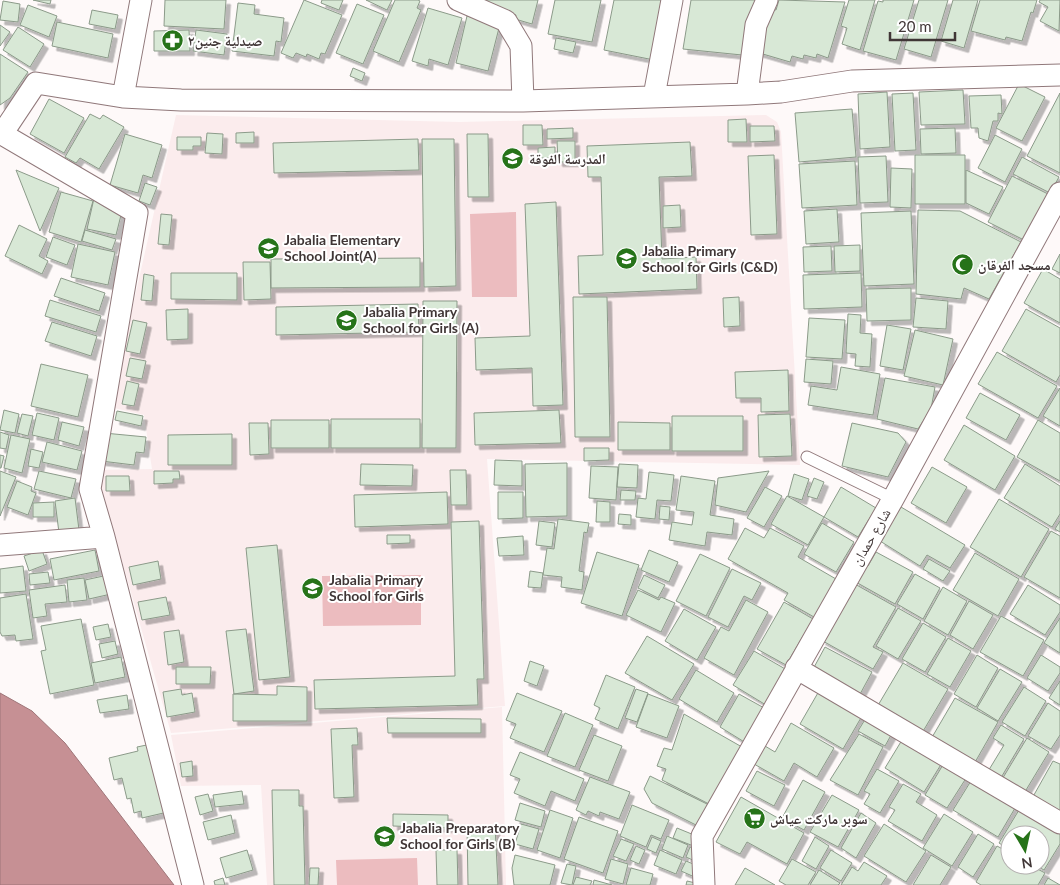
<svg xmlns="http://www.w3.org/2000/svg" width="1060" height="885" font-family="Lato,'Noto Naskh Arabic',sans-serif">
<defs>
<filter id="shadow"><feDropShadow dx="4.5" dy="4.5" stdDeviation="0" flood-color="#0004"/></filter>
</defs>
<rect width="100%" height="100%" fill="#fef9f9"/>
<path fill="#fbeced" d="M176 115 460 122 766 115 777 122 781 132 800 465 487 459 505 706 171 733 96 470 152 469 144 415 110 407Z
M502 707 506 885H267L261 785 181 786 171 735Z"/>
<path fill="#ecbcbf" d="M516 212 517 297H472L470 214Z
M421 575V625L323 626 322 576Z
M417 858 418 885H337L336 860Z"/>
<path fill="#c69094" stroke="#9e7578" d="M0 693 32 711 65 743 174 885H0Z"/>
<path fill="#d8e8d6" stroke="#8b9a89" filter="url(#shadow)" d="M33 0H51L50 4Z
M165 0H226L224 29 164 26Z
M304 0 342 15 325 54 321 53 319 59 307 54 306 57 296 53 293 58 281 53Z
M322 0H343L339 10 321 3Z
M366 0H392L387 10Z
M395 0H418L420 1 417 8 421 10 399 62 373 51Z
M487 0H538L532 24 515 19 516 15 485 6Z
M555 0H601L592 42 548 34Z
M614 0H665L654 60 604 50Z
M691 0H762L742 55 683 49Z
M779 0 845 2 828 58 817 54 816 58 804 55 803 59 792 56 790 62 756 52 769 8 776 10Z
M849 0H875L860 50 842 44 847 28 841 26Z
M883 0H914L896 60 863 51 878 1 883 2Z
M919 0H948L931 57 904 49Z
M953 0H978L964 48 941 41Z
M980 0H1037L1033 13 1031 12 1022 41 1006 37 1005 40 971 31Z
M1040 0H1060L1059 31 1040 21 1048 7 1039 2Z
M3 1 20 4 18 22 0 20Z
M238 3 255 5 254 14 284 18 281 42 276 41 274 56 232 51Z
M357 4 384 15 363 64 336 53Z
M28 5 57 16 49 37 20 25Z
M428 8 462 18 448 65 429 59 428 66 412 61Z
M92 10 118 15 115 29 89 24Z
M467 16 500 24 488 71 456 63Z
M57 22 113 34 108 58 52 46Z
M0 25 10 32 0 46Z
M18 27 44 44 30 67 3 50Z
M189 30 190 51H154V31Z
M196 30 227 34 224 55 193 51Z
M556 38 576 42 573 53 554 49Z
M0 54 28 72 10 98 0 105Z
M353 68 365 73 362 81 350 76Z
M1019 84 1045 97 1022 141 996 128Z
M963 90 965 124 921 125 919 92Z
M887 92 890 147 860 149 858 94Z
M913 93 916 150 895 151 892 94Z
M1060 93V173L1027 156Z
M1001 95 1002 114 998 113V121H993L988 141 979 138 978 128H971L969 96Z
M49 99 84 118 64 153 30 134Z
M852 109 856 157 799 162 795 113Z
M90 114 100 119 103 115 124 127 99 169 80 158 76 163 65 157Z
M746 119 747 142H728V120Z
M523 125H542L543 145H523Z
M750 126H774L775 141 750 142Z
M573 128V138L547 139V129Z
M955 128 956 153 921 154 920 129Z
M254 132V143H236V133Z
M207 133 223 134 222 154 205 153Z
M125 134 162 145 152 178 143 175 138 193 110 185Z
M467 134H488L489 197H468Z
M995 135 1022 149 1005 182 978 168Z
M177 137H201V146H193V150H177Z
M418 139 419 170 274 173 273 143Z
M422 139H454L456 286 424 287Z
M557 141H575V162H558Z
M690 142 692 176 659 177 662 259 696 257 697 289 579 294 578 256 603 255 601 177H588L587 146Z
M555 147V158H538V148Z
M774 155 777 234 751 235 748 156Z
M915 155H965V204H915Z
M886 156 888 202 860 203 858 157Z
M1022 157 1059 177 1050 193 1013 174Z
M855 161 857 205 802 208 799 164Z
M891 168 912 169 911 208 890 207Z
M16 170 59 188 40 231Z
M966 170 1003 187 989 214 966 203Z
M1012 176 1050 195 1026 241 988 222Z
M145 183 157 187 150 205 139 201Z
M61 192 93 201 81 242 49 232Z
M95 194 122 211 116 235 87 229Z
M556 202 563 405 533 406 532 368 476 370 475 338 530 336 525 204Z
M680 205 681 227 663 228V206Z
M837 209 839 242 806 244 804 211Z
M918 210 960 211 1021 242 989 299 964 288 961 299 916 294Z
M911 211 914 284 864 286 861 213Z
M161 214 172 215 169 245 158 244Z
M19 225 47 239 39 256 48 261 42 274 5 256Z
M85 230 116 239 112 250 82 241Z
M53 237 75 245 67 265 46 257Z
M78 244 115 252 108 285 71 277Z
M860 245V271L835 272 834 246Z
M831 246 832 271 804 272 803 247Z
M1060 254V273L1052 269Z
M420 258V287L271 288V259Z
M243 262H270L271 299 244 300Z
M1043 269 1060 279V323L1024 303Z
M171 273H237V300L171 299Z
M861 273 862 307 804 309 803 275Z
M144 274 154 276 152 301 141 300Z
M61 278 105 293 99 311 54 296Z
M911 288V320L867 321 866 289Z
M573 297H607L610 437H575Z
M739 297 740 326 724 327 723 298Z
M916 298 948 301 946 329 913 327Z
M50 300 101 316 96 332 45 316Z
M423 301H457L456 448H422Z
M418 304 419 332 276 335V307Z
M188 309V339L167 340 166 310Z
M1026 309 1060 328V375L1056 382 1002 351Z
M848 314 861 315 860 333 872 334 870 367 855 366 856 354 846 353Z
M809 318 845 320 842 359 806 357Z
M133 320 147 323 140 354 126 351Z
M52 322 97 336 91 356 45 341Z
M887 325 911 329 903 370 880 366Z
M915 330 953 339 943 385 904 376Z
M997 352 1057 386 1038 418 978 384Z
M130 358 146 361 142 379 126 376Z
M806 359 833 361 831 384 804 382Z
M41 364 88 375 78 417 31 406Z
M841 367 880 374 873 415 808 405 811 386 837 390Z
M788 370 789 411 761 412V398H736L735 372Z
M885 378 935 387 931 409 918 429 877 419Z
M127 381 139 384 134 406 122 404Z
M1060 388V426L1043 416Z
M980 393 1020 415 1006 440 966 418Z
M4 410 19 414 15 433 0 430Z
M559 410 561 443 475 445 474 413Z
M117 411 143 416 141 426 115 420Z
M37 413 59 418 54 440 32 435Z
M22 414 33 416 28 436 17 433Z
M790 414 792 456 759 457 758 415Z
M672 416H743V451H672Z
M331 419H420V448H331Z
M271 420H329V448H271Z
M1038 420 1060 433V481L1017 457Z
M62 422 84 427 79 446 58 440Z
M618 422 670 423V450H618Z
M249 423H268L269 454 250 455Z
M852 423 898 433 906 442 888 477 842 466Z
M964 425 1015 456 995 490 944 460Z
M0 432 9 435 6 449 0 448Z
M104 433 146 437 144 453 136 452 134 465 101 461Z
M232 434V465H168V435Z
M11 435 30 439 22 473 4 468Z
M47 442 82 451 77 470 42 462Z
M584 448H609V460L584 461Z
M31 449 43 452 39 468 28 466Z
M0 455 4 456 1 468H0Z
M495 460 522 461V486L494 485Z
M567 463V516L526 517 525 464Z
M361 464 413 465 412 486 360 485Z
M619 464 638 465 637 488 617 487Z
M1025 464 1060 486V514L1052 527 1004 498Z
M591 466 618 467 616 500 589 498Z
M932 467 967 487 946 523 911 503Z
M450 470H466L467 505H451Z
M0 471 16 477 0 516Z
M39 471 76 479 71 498 34 489Z
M154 471H179L180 479H173V483L154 484Z
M769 471 746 512 715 505 718 478Z
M649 472 674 475 671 501 657 500 655 519 636 517 638 498 646 499Z
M794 474 809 479 802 500 788 496Z
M106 476H129L130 491H106Z
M681 476 715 481 710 515 734 519 732 535 707 532 705 546 669 540 672 522 692 525 694 512 676 510Z
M814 478 824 482 817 499 807 496Z
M17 481 32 487 31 491 36 493 28 515 7 507Z
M765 487 782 496 764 527 747 518Z
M841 487 876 508 858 537 824 517Z
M621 490 636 491 635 500H620Z
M447 492 448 524 355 527 354 495Z
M498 492H523V518L498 519Z
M787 496 824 517 808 545 771 524Z
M75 498 79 530 59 533 55 501Z
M999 499 1049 529 1021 577 970 547Z
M597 501 610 502V522H596Z
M54 502V517H33V503Z
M660 506 670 507 669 520 659 519Z
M901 507 965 545 950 568 927 555 920 566 880 541Z
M619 514 631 515V525L618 524Z
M558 519 589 523 587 533 584 532 579 571 584 572 582 590 561 587 562 577 543 575 547 548 554 549Z
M479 521 484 679H477L478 705 315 709 314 680 455 676 451 522Z
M539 521 555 523 552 547 536 545Z
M1060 521V532L1055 529Z
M822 523 854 542 836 572 804 554Z
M745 528 764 538 770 528 804 546 798 557 836 579 814 617 784 600 788 593 728 559Z
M1051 531 1060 536V598L1024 577Z
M387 535H410V543L387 544Z
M523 536 524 555 499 556 497 538Z
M277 545 290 677 259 680 246 548Z
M42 550 47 564 29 571 24 556Z
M95 550 99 571 54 580 50 559Z
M649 550 678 562 669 582 641 570Z
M597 552 639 565 622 616 581 603Z
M876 552 913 572 895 604 854 581 864 564 868 566Z
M975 553 1019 579 998 616 953 590Z
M700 554 730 568 706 616 676 601Z
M929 559 950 571 943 581 923 569Z
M158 561 161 579 133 585 129 567Z
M23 566 26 591 0 593V569Z
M732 569 761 583 752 600 744 596 728 627 708 617Z
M530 571 543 573 541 588 528 587Z
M48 572 50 583 30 585 29 574Z
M915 574 940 588 923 619 897 604Z
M108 575 111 594 89 599 85 580Z
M644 575 665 585 658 598 638 588Z
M84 578 87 600 69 602 67 580Z
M853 583 896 607 873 647 883 652 873 669 821 640Z
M65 585 67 602 45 604 47 616 33 618 29 590Z
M1028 585 1060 605V612L1045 635 1010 614Z
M943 587 967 601 948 635 924 621Z
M638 590 659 600 661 597 675 603 661 632 626 615Z
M26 594 33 639 16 641 15 635 2 636 0 632V598Z
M166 597 170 615 142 620 138 602Z
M746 600 768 612 734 675 704 658 721 627 729 631Z
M969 601 993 615 973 649 950 635Z
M784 602 813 619 786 665 757 649Z
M898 608 921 621 898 659 876 646Z
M684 609 716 627 697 660 665 641Z
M1001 616 1044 640 1023 676 980 652Z
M1060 618V653L1044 643Z
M81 619 94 685 50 694 41 651 46 650 41 626Z
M923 623 946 637 925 672 902 659Z
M108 624 111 637 96 640 93 627Z
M246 629 254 691 234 694 226 631Z
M179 630 184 662 168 665 164 632Z
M647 636 694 664 672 700 625 673Z
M948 638 971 651 950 687 927 674Z
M115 641 118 654 102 658 99 644Z
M825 647 872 672 859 696 812 671Z
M754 651 787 670 766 705 733 685Z
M977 655 998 668 976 707 954 694Z
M1041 655 1060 667V673L1048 691 1027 678Z
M121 657 125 677 95 683 91 663Z
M530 661 544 666 537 686 524 681Z
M903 663 948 689 922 733 877 707Z
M176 667H211L210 684H176Z
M1000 669 1022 682 998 721 977 708Z
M696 670 734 693 717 722 679 699Z
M606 675 635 687 618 729 595 719 600 708 594 705Z
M1060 681V705L1049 698Z
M277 686 307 687V721H233V694L277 695Z
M1024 687 1046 701 1025 736 1002 722Z
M181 689 182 695 192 693 195 712 167 717 163 692Z
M636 689 648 693 637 722 625 718Z
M819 691 862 716 843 749 800 724Z
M517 693 562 711 544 752 510 738 516 724 506 720Z
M648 694 679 706 667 738 636 727Z
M739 694 766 709 746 743 720 727Z
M127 695 129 709 100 713 97 700Z
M955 698 998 722 974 764 931 739Z
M1048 703 1060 711V735L1051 749 1028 736Z
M565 713 593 725 575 767 547 756Z
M869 713 895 728 885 746 858 731Z
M684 714 742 747 709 804 662 780 666 769 657 766 664 748 672 750Z
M387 718 481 719V733H388Z
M791 723 834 748 817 777 794 763 784 781 754 764 765 746 775 752Z
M1001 725 1024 739 999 781 987 773 1004 745 993 738Z
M357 728 358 745H352L354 797 334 798 331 729Z
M859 734 883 747 858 795 830 780Z
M594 735 622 746 608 781 579 770Z
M1027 738 1049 752 1023 795 1001 781Z
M902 740 945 758 924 792 885 768Z
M156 743 172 811 142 818 141 811 134 813 131 798 127 799 122 778 114 780 109 758 138 751 137 747Z
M520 752 584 779 575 801 551 791 545 806 514 793 520 779 510 775Z
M947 758 970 772 947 808 925 795Z
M192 761 193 776 182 777 180 763Z
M1053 761 1060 764V818L1030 802Z
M877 769 899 781 880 813 864 804 870 794 864 791Z
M757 771 785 785 774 806 746 791Z
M650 776 709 805 698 826 652 803 644 789Z
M974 776 1018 803 998 837 953 810Z
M590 777 630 792 619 819 600 812 599 816 588 811 586 815 576 810Z
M803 780 825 792 804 830 782 818Z
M903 784 921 794 916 802 937 815 922 841 888 821 895 810 889 807Z
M272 790H299V806H303L305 885H274Z
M242 791 244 804 215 807 213 795Z
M208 794 213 811 200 815 195 797Z
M832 795 859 810 838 847 810 832Z
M741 797 804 833 787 864 747 842 740 854 716 842Z
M520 803 545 811 541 827 515 820Z
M632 805 669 820 661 839 651 835 646 847 620 836Z
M1022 805 1060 827V844L1044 870 1035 865H1040V835H1010V850L999 843Z
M550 810 573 818 560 858 537 850Z
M861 813 876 823 856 858 841 848Z
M393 814 448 815V828L393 826Z
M944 814 973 832 952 866 923 848Z
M231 815 235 833 208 840 203 822Z
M579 817 618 831 603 873 564 859Z
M521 824 539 829 533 849 515 844Z
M884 824 926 851 906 882 864 856Z
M495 826 498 885H468L467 827Z
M677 828 699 837 696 847 673 838Z
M978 834 994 844 973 877 958 867Z
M667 836 688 845 683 858 662 849Z
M652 837 661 841 656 853 647 849Z
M815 837 829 846 816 869 802 861Z
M621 839 634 844 626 861 613 856Z
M636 846 645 850 639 864 630 860Z
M997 846 1010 853V865H1030L1045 873 1038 885H981L976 882Z
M690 847 701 851 697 862 686 857Z
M247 850 253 870 226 878 220 858Z
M436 850H457L458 885H437Z
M660 850 682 860 676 874 654 865Z
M831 850 852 863 841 881 820 868Z
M515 855 555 865 550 885H514L512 868Z
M931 855 951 867 940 885H913Z
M611 859 628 864 623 884 605 879Z
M792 859 816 872 808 885H786L779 881Z
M686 861 703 868 699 879 681 871Z
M864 862 887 876 881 885H841L852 867 858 871Z
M567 864 576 866 572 885 561 883Z
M310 868H319L318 885H309Z
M631 868 653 874 650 885H626Z
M745 868 775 885H735Z
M819 870 840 883 838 885H810Z
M576 877 592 881 590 885H573Z
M223 878 225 885H215L214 881Z
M1048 878 1060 885H1044Z
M594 880 612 885H593Z
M687 881 704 885H686Z"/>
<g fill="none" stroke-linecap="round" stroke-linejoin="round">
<defs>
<path id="lane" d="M807 457 893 499"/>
<path id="street" d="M458 0 506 21 521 46 523 101
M747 94 756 25 767 0
M654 96 672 0
M123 97 141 0
M0 545 104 537
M796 668 1060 823
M193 885 104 537 90 489 137 213 2 134 36 83 123 97 181 100 523 101 747 94 781 92 852 81 1060 75
M704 885 702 836 893 499 1060 193"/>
</defs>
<use href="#lane" stroke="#90787a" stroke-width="13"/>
<use href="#street" stroke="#90787a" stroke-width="23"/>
<use href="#lane" stroke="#fff" stroke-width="11"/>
<use href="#street" stroke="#fff" stroke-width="21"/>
</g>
<defs>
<symbol id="pharmacy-disc" viewBox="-11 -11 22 22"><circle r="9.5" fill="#267319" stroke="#fff"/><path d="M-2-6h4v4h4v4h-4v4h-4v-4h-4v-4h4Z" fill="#fff"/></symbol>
<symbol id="school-disc" viewBox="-11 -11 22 22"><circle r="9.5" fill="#267319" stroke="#fff"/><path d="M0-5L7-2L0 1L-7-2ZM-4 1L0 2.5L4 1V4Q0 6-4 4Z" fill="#fff"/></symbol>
<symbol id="mosque-disc" viewBox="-11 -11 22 22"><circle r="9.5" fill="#267319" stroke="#fff"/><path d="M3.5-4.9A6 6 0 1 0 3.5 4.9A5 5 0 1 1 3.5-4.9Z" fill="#fff"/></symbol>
<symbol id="supermarket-disc" viewBox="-11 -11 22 22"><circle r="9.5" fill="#267319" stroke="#fff"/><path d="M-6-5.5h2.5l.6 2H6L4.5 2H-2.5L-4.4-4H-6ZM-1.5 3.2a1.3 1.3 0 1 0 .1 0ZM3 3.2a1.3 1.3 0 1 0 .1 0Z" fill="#fff"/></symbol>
</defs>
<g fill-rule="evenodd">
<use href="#pharmacy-disc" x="160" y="28" width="25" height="25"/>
<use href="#school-disc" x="500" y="146" width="25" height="25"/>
<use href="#school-disc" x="256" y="236" width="25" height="25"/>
<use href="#school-disc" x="614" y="246" width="25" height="25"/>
<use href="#mosque-disc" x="950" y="252" width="25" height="25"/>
<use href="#school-disc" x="334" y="308" width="25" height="25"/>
<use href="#school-disc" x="300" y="576" width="25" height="25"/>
<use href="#supermarket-disc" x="742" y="806" width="25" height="25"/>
<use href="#school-disc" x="372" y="824" width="25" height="25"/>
</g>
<g text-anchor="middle" stroke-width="4" stroke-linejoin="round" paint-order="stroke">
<g font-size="14" font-weight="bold" fill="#403636" stroke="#fff" text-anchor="start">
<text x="188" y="46">صيدلية جنين٢</text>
<text x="529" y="164">المدرسة الفوقة</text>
<text x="284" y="245">Jabalia Elementary<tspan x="284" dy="16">School Joint(A)</tspan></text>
<text x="642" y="256">Jabalia Primary<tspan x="642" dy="16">School for Girls (C&amp;D)</tspan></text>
<text x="978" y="270">مسجد الفرقان</text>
<text x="363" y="317">Jabalia Primary<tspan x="363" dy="16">School for Girls (A)</tspan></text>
<text x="329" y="585">Jabalia Primary<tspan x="329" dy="16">School for Girls</tspan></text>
<text x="770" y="824">سوبر ماركت عياش</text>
<text x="400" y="833">Jabalia Preparatory<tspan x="400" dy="16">School for Girls (B)</tspan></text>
</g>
<g font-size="14" fill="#403636" stroke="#fff">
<text transform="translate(871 537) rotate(-60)" y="5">شارع حمدان</text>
</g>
</g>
<g transform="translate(1025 850) rotate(171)"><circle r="24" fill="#ffffff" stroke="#b3afaf"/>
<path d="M0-4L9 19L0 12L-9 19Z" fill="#267319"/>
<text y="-8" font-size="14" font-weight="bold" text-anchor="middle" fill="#403636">N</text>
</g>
<path d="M890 32v8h65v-8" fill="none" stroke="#403636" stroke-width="2.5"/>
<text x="898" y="32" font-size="15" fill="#403636" stroke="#ffffff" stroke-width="4" paint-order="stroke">20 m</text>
</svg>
